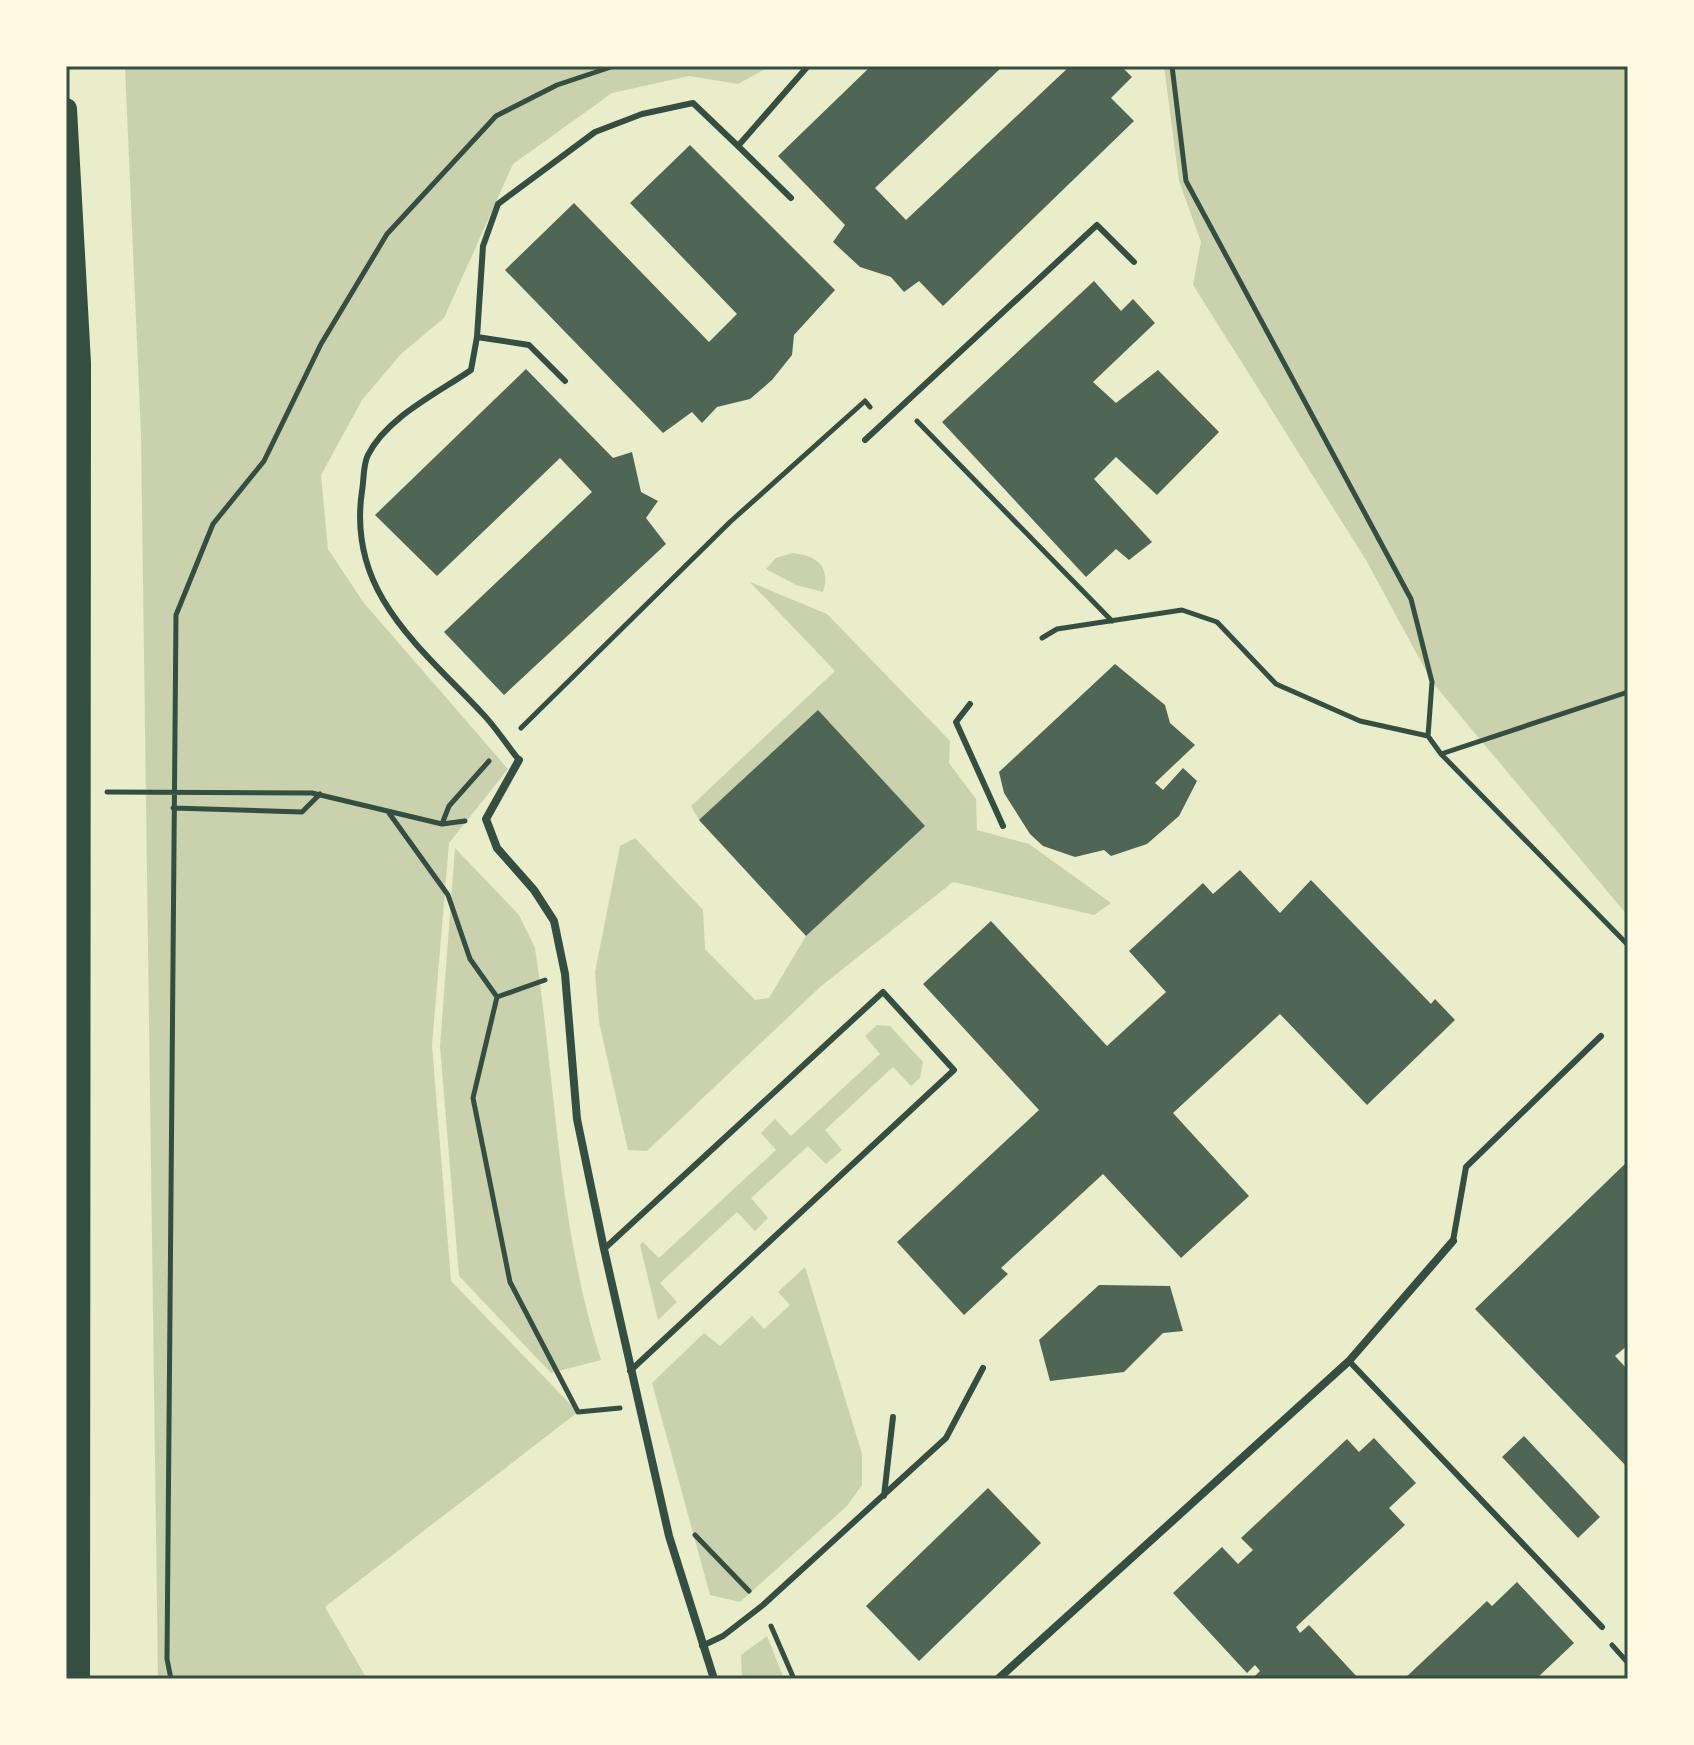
<svg xmlns="http://www.w3.org/2000/svg" width="1694" height="1745" font-family="Manrope,sans-serif">
<rect width="100%" height="100%" fill="#e9edc9"/>
<path fill="#cad2ad" d="M125 66H771L738 84 689 76 612 93 513 164 444 318 401 354 362 400 321 475 328 549 364 603 508 769 449 843 432 1045 451 1281 578 1412 325 1607 367 1679H158L141 435Z
M1164 66H1628V916L1432 682 1366 560 1193 285 1201 242 1179 181Z
M792 553C818 555 831 568 823 592L796 585 766 569 776 558Z
M750 582 827 614 950 741 949 763 976 799 977 830 1029 844 1111 903 1094 915 953 882 820 987 647 1151 628 1150 599 1022 595 972 620 846 635 838 703 910 705 949 755 1000 769 998 806 936 924 826 699 820 691 806 835 671Z
M455 848 519 915 535 948C556 1086 558 1227 601 1360L551 1373 459 1276 440 1046Z
M877 1025 890 1026 923 1062 920 1078 911 1086 893 1067 825 1130 842 1150 826 1164 808 1146 751 1198 768 1218 755 1231 737 1212 660 1283 677 1302 658 1320 640 1245 643 1242 659 1258 776 1150 761 1133 775 1119 791 1136 880 1054 865 1036Z
M805 1267 862 1454V1485L847 1506 740 1602 710 1595 652 1383 704 1333 720 1346 752 1316 764 1329 790 1305 778 1292Z
M767 1636 784 1679H742L741 1655Z"/>
<path fill="#4f6655" d="M871 66H1003L875 188 906 220 1070 66H1121L1132 77 1111 98 1134 121 943 306 919 281 904 292 891 277 860 267 833 242 845 225 778 156Z
M690 145 835 290 794 335 792 355 772 380 750 399 717 407 702 423 692 412 663 433 505 270 574 203 709 342 737 314 630 203Z
M1094 281 1121 311 1133 299 1155 323 1093 382 1116 403 1158 370 1219 432 1157 495 1116 457 1094 479 1152 542 1129 560 1116 549 1086 577 942 422Z
M526 369 613 458 632 452 641 492 658 501 646 518 666 544 504 695 444 632 592 492 560 458 437 576 375 515Z
M1115 664 1165 705 1170 723 1195 745 1155 783 1163 790 1183 768 1197 781 1179 816 1147 844 1111 856 1104 850 1075 857 1043 846 1030 834 1004 793 999 772Z
M818 710 925 826 806 936 699 820Z
M1240 870 1280 913 1311 880 1431 1004 1435 999 1455 1020 1367 1105 1280 1014 1173 1113 1249 1196 1181 1258 1103 1174 1001 1268 1008 1274 964 1315 897 1242 1039 1110 923 984 991 921 1107 1046 1166 992 1129 951 1203 883 1213 894Z
M1628 1161V1345L1615 1356 1628 1370V1468L1475 1309Z
M1099 1285 1170 1286 1183 1331 1163 1333 1124 1372 1050 1381 1039 1340Z
M1524 1436 1600 1517 1578 1538 1502 1457Z
M1374 1438 1416 1483 1389 1508 1405 1525 1296 1627 1300 1633 1309 1625 1359 1679H1252L1260 1671 1255 1665 1247 1673 1173 1593 1222 1547 1238 1564 1253 1550 1241 1538 1347 1439 1359 1452Z
M988 1488 1041 1543 919 1661 866 1606Z
M1517 1582 1574 1643 1536 1679H1404L1487 1601 1492 1606Z"/>
<g fill="none" stroke-linecap="round" stroke-linejoin="round">
<path stroke="#344e41" stroke-width="5" d="M1172 66 1186 181 1411 599 1432 682 1428 736
M917 421 1112 621
M1042 638 1057 629 1182 610 1217 622 1276 684 1360 721 1428 736 1441 754 1628 945
M521 728 730 522 865 401 870 407
M1441 754 1628 692
M107 792 312 793 442 824 465 821
M173 808 302 812 320 794
M389 813 448 895 470 959 497 997 473 1098 510 1282 578 1412 620 1408
M442 824 449 806 489 761
M497 997 545 980
M695 1535 749 1591
M771 1626 794 1679
M1612 1645 1628 1663
M171 1679 167 1659 176 615 213 524 264 461 321 344 387 234 496 116 557 85 614 66"/>
<path stroke="#344e41" stroke-width="6" d="M738 146 791 198
M477 337 529 345 565 381
M865 440 1097 225 1134 262
M970 704 956 722 1003 826
M519 760C506 744 495 726 481 712 419 646 347 592 362 491 364 480 363 464 368 455 387 417 438 393 471 370L477 337 483 246 498 204 595 132 642 114 693 103 738 146 808 66
M1453 1241 1466 1167 1601 1036
M604 1249 883 992 954 1070 630 1371
M1349 1361 1602 1627
M884 1496 893 1417
M702 1646 723 1636 763 1605 946 1438 983 1368"/>
<path stroke="#344e41" stroke-width="8" d="M519 760 486 819 497 848 534 890 554 921 565 974 577 1119 604 1249 669 1536 714 1679
M998 1679 1349 1361 1453 1241"/>
<path stroke="#344e41" stroke-width="22" d="M66 109 80 363 79 1679"/>
</g>
<rect width="1694" height="1745" fill="none" stroke="#fefae0" stroke-width="136"/>
<rect x="68" y="68" width="1558" height="1609" fill="none" stroke="#344e41" stroke-width="3"/>
</svg>
